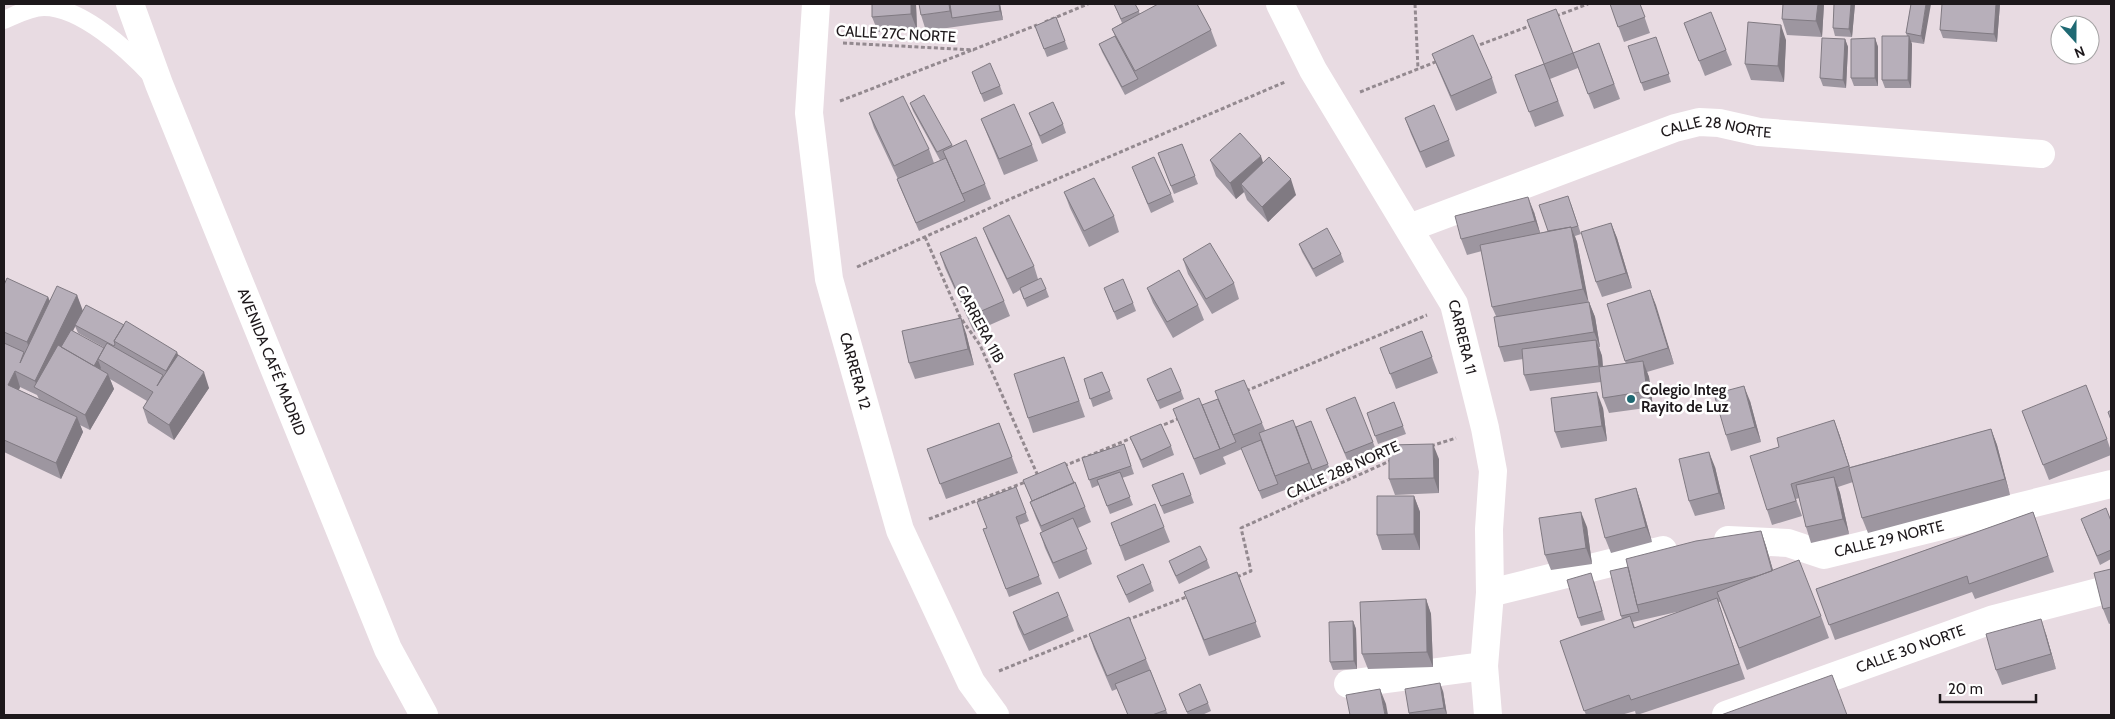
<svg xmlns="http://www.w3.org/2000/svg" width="2115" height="719" font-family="Cabin,sans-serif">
<rect width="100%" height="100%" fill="#e8dbe2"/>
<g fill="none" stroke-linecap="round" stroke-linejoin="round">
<path stroke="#93898f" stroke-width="3" stroke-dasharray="4 2.5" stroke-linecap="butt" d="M1415 4 1418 69
M1556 16 1588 4
M1045 22 1088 4
M843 43 974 50
M1474 47 1532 25
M1360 92 1438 61
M840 101 1037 25
M925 237 960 317 980 345 1038 476
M857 267 1017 196 1285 82
M1246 391 1427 315
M1158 427 1180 418
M1431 446 1456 438
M1064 466 1134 437
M929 519 1028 481
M1237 577 1251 571 1241 528 1392 460
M1127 620 1189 596
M999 671 1091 634"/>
<path stroke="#fff" stroke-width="18" d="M4 20C16 15 30 7 44 7 81 7 128 50 152 76"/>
<g stroke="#fff" stroke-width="28">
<path id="s1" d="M816 4 809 113 829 279 900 530 971 682 995 715"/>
<path id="s2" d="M1280 4 1313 70 1454 304 1485 428 1493 471 1489 529 1490 593 1484 666 1488 715"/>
<path id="s3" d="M1409 228 1675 128 1699 122 1719 123 1759 132 2041 154"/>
<path id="s4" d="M1728 540 1788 543 1824 555 2111 484"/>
<path d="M1490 593 1663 550"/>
<path d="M1348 684 1484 666"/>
<path id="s5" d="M1726 715 1994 619 2098 592"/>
</g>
<path stroke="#fff" stroke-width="28" id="s6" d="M130 4 159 84 388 649 424 715"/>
</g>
<path fill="#9d96a0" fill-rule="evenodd" d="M916 4 917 30 878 32 872 17Z
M1000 4 1003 20 926 31 921 15Z
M1114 4H1135L1140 14 1211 30 1217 46 1125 95 1102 52 1099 44 1115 36 1112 29 1122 23Z
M1610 4H1640L1650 33 1624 42Z
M1824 4 1822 37 1787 35 1782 19Z
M1855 4 1852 37 1835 36 1833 28Z
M1911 4 1924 44 1911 42 1912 44 1911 88H1885L1882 80 1907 36 1906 33Z
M2000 4 1997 42 1943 38 1940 30Z
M1056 17 1068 49 1047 57 1035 26Z
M1684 23 1726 50 1732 65 1705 76Z
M1875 38 1878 47V86H1854L1851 78Z
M1845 39 1848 47 1846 88 1823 86 1820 78Z
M1786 40 1784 82 1751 80 1745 64Z
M1599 43 1620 99 1594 109 1578 68 1550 79 1564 116 1535 127 1515 75Z
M1659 45 1671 82 1644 91 1628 46Z
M1432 54 1492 78 1497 93 1456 111 1438 69Z
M972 72 1000 86 1003 94 984 102Z
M910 103 953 146 985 184 991 199 919 231 900 187 897 179H898L874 128 869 113 929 149 934 163 946 158 940 160 913 111Z
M1029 113 1063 124 1066 133 1042 144Z
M1405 118 1449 140 1455 156 1426 168 1411 134Z
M981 119 1032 145 1038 161 1004 175 987 134Z
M1182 144 1198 184 1174 194 1158 153Z
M1210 160 1263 163 1296 195 1268 222 1247 200 1244 192 1236 199 1216 176Z
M1132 167 1171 194 1174 202 1151 213Z
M1064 192 1114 216 1119 232 1089 247 1070 208Z
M1571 204 1581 234 1575 236 1577 242 1588 302H1589L1595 317 1600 347H1599L1602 356 1603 367 1626 364 1607 304 1650 290 1674 364 1647 372 1649 377 1653 407 1609 413 1603 398 1601 382 1530 391 1524 375 1523 359 1504 362 1499 347 1496 316 1492 307 1482 251 1467 255 1461 239 1534 212 1540 233 1548 231Z
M1611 223 1617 238 1632 288 1602 297 1596 282Z
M983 228 1034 266 1038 279 1046 289 1049 297 1027 307 1020 290 1013 294 989 243Z
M1299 244 1341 254 1344 262 1316 277 1302 252Z
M940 253 1004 301 1010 316 974 332 945 268Z
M1183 259 1234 283 1239 299 1212 314 1188 274Z
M4 285 48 297 50 301 77 295 82 311 179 356 209 388 174 440 148 423 143 408 147 401 110 379 114 389 90 430 80 425 83 432 61 479 4 452ZM75 326 78 333 105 348 104 349 72 331ZM20 387 37 395 39 399 19 390Z
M1104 288 1133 303 1136 311 1117 320Z
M1147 288 1198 305 1204 320 1173 338 1153 303Z
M1422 331 1438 373 1396 389 1380 348Z
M966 333 974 365 915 379 909 363Z
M1064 357 1085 417 1033 433 1028 418Z
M1102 372 1113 399 1093 407 1084 379Z
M1147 379 1181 391 1184 399 1160 409Z
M1750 401 1761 442 1731 451 1726 435Z
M1394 402 1406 434 1378 444 1367 413Z
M1202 405 1262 423 1265 430 1296 427 1311 421 1331 472 1262 499 1242 449 1223 457 1226 464 1200 475 1173 409Z
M1603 408 1607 441 1561 448 1555 432Z
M2022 411 2107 439 2111 451V455L2049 480Z
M1329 417 1373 442 1376 450 1348 462Z
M1834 420 1850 467 1991 429 1997 445 2010 495 1868 533 1862 518 1853 482 1838 487 1840 493 1849 534 1811 543 1806 527 1799 498 1796 499 1802 516 1772 525 1767 510 1779 447Z
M999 423 1018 473 946 499 927 449Z
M1130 437 1171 446 1174 455 1143 468Z
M1124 444 1134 474 1122 478 1133 505 1110 514 1099 485 1092 488 1082 458Z
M1439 459V493L1395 495 1389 479Z
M1715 467 1725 509 1695 516 1689 501Z
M1183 473 1194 503 1164 514 1152 485Z
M1023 480 1074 483 1085 507 1091 522 1078 528 1092 564 1059 579 1045 548 1040 533 1042 532 1036 518 1030 502 1032 501Z
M1016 487 1029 521 1019 525 1042 584 1009 597 983 529 987 528Z
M1636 488 1641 503 1652 542 1611 553 1605 538Z
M1414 496 1420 512V550H1382L1377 535Z
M2033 512 2054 572 1975 599 1972 592 1835 640 1816 589Z
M2111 521V559L2100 565 2084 527Z
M1111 523 1164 527 1170 542 1125 561Z
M1587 527 1592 564 1551 570 1545 555Z
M1761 531 1766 546 1773 570 1821 616 1829 638 1747 670 1720 602H1718L1745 679 1637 715H1636L1635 711 1621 715H1586L1560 641 1622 619 1621 616 1628 567ZM1681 611 1635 628 1633 622Z
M1207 560 1210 568 1179 584 1172 569 1169 561Z
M2111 569V623L2109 624 2103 609Z
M1237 572 1261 637 1209 656 1184 592Z
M1117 576 1151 583 1154 591 1129 603Z
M1594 581 1605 620 1581 626 1578 618Z
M1426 599 1431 614 1433 667 1368 669 1362 654Z
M1013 612 1068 616 1074 631 1029 651 1018 627Z
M1353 621 1356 629 1357 669 1333 670 1330 662Z
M1089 634 1146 659 1168 715H1128L1117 689 1112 691 1094 649Z
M2046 634 2056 669 2002 685 1996 670Z
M1443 691 1447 715H1409V713Z
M1179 694 1208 703 1211 711 1202 715H1188Z"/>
<path fill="#807a82" d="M911 4H916L917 30 911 14Z
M949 4H952V18L950 11Z
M999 4H1000L1003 20 1000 11Z
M1818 4H1824L1822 37 1816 21Z
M1851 4H1855L1852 37 1849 29Z
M1926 4H1931L1924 44 1921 36Z
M1996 4H2000L1997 42 1994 34Z
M1781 25 1786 40 1784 82 1778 66Z
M1909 36 1912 44 1911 88 1908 80Z
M1875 38 1878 47V86L1875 78Z
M1845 39 1848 47 1846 88 1843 80Z
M1261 156 1266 172 1241 184 1244 192 1236 199 1230 183Z
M1291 179 1296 195 1268 222 1262 207Z
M1528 197 1534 212 1541 236 1535 221Z
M1611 223 1617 238 1632 288 1626 273Z
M1571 227 1577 242 1589 304 1583 289Z
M1650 290 1656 305 1674 364 1668 348Z
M77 295 83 311 64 349 38 389 35 381Z
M48 297 54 312 32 358 27 342Z
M1589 302 1595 317 1600 347 1594 332Z
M961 318 966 333 974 365 968 349Z
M1596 340 1602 356 1604 382 1599 366Z
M177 352 183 367 171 386 166 371Z
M98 360 101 368 97 374 94 366Z
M1643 361 1649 377 1653 407 1647 391Z
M15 371 20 387 14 401 8 385Z
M204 372 209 388 174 440 169 425Z
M108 374 114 389 90 430 85 415Z
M1744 386 1750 401 1761 442 1755 427Z
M1597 392 1603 408 1607 441 1602 426Z
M77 417 83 432 61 479 56 463Z
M1834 420 1840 436 1854 482 1849 466Z
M1991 429 1997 445 2010 495 2005 479Z
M1433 444 1439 459V493L1434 478Z
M1709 452 1715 467 1725 509 1719 493Z
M1834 477 1840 493 1849 534 1843 519Z
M1636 488 1641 503 1652 542 1646 527Z
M1414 496 1420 512V550L1414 534Z
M1581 512 1587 527 1592 564 1586 548Z
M1761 531 1766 546 1778 588 1773 573Z
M1426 599 1431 614 1433 667 1427 652Z
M2041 619 2046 634 2056 669 2051 654Z
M1353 621 1356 629 1357 669 1354 661Z
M1440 683 1443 691 1447 715 1444 708Z
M1380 689 1386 704 1388 715H1385Z"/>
<path fill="#b7afba" stroke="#807a82" d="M872 4H911V14L872 17Z
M919 4H949L950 11 921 15Z
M950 4H999L1000 11 952 18Z
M1114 4H1135L1139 11 1121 19Z
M1158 4H1197L1211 30 1135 71 1112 29Z
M1610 4H1640L1645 17 1618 27Z
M1783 4H1818L1816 21 1782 19Z
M1834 4H1851L1849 29 1833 28Z
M1911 4H1926L1921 36 1906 33Z
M1942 4H1996L1994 34 1940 30Z
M1556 9 1573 53 1544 64 1527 20Z
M1711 12 1726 50 1699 61 1684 23Z
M1056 17 1065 41 1044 49 1035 26Z
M1748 22 1781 25 1778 66 1745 64Z
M1473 35 1492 78 1451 96 1432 54Z
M1115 36 1138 79 1122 87 1099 44Z
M1882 36H1909L1908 80H1882Z
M1656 37 1669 74 1641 83 1628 46Z
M1822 38 1845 39 1843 80 1820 78Z
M1875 38V78H1851V39Z
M1599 43 1614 84 1588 94 1573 53Z
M990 63 1000 86 981 94 972 72Z
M1544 64 1558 101 1529 112 1515 75Z
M924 95 952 145 937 152 910 103Z
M903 96 929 149 894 166 869 113Z
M1053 102 1063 124 1040 136 1029 113Z
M1014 104 1032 145 999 159 981 119Z
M1434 105 1449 140 1420 152 1405 118Z
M1240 133 1261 156 1230 183 1210 160Z
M966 140 985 184 962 194 943 151Z
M1182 144 1195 176 1171 186 1158 153Z
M1154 157 1171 194 1148 204 1132 167Z
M1269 157 1291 179 1262 207 1241 184Z
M946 158 965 201 916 223 897 179Z
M1094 178 1114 216 1084 231 1064 192Z
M1568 196 1578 226 1571 228V227L1548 231 1539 205Z
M1528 197 1535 221 1461 239 1455 216Z
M1009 215 1034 266 1007 279 983 228Z
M1611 223 1626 273 1596 282 1581 232Z
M1571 227 1583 289 1492 307 1480 245Z
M1327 228 1341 254 1313 269 1299 244Z
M976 237 1004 301 968 317 940 253Z
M1210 243 1234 283 1206 299 1183 259Z
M1179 270 1198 305 1167 322 1147 288Z
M7 278 48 297 27 342 4 332V285Z
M1041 278 1046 289 1024 299 1020 288Z
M1123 279 1133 303 1114 312 1104 288Z
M57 286 77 295 35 381 15 371 8 385 77 417 56 463 4 440V343L24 352 20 363Z
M1650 290 1668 348 1625 361 1607 304Z
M1589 302 1594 332 1499 347 1494 317Z
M86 305 124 325 114 341 115 344 114 346 75 325Z
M961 318 968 349 909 363 902 331Z
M126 321 177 352 166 371 114 341Z
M71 330 104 348 94 366 61 347Z
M1422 331 1432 357 1390 374 1380 348Z
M1596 340 1599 366 1524 375 1522 349Z
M107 343 163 375 157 386 178 355 204 372 169 425 143 408 153 392 98 359Z
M58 345 108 374 85 415 34 387Z
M1064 357 1079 401 1028 418 1014 374Z
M1643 361 1647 391 1603 398 1599 367Z
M1171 368 1181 391 1157 401 1147 379Z
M1102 372 1110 391 1090 399 1084 379Z
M1244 380 1262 423 1233 435 1215 391Z
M2086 385 2107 439 2043 465 2022 411Z
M1744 386 1755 427 1726 435 1714 394Z
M1597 392 1602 426 1555 432 1551 398Z
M1355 397 1373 442 1345 453 1326 409Z
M1199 398 1220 449 1194 459 1173 409Z
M1218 399 1236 442 1220 449 1202 405Z
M1394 402 1403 426 1375 436 1367 413Z
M2111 410V420L2108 412Z
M1293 420 1309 463 1275 476 1259 433Z
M1834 420 1849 466 1791 484 1796 501 1767 510 1750 456 1779 447 1777 438Z
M1311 421 1328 464 1312 470 1296 427Z
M999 423 1012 457 940 484 927 449Z
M1161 424 1171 446 1141 460 1130 437Z
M1991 429 2005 479 1862 518 1849 468Z
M1261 440 1278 484 1259 491 1241 448Z
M1124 444 1131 466 1089 480 1082 458Z
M1433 444 1434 478 1389 479V445Z
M1709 452 1719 493 1689 501 1679 459Z
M1065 462 1074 483 1032 501 1023 480Z
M1120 472 1130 497 1107 506 1097 480Z
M1183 473 1191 495 1161 506 1152 485Z
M1834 477 1843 519 1806 527 1796 485Z
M1075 482 1085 507 1041 526 1030 502Z
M1016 487 1026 513 1016 517 1039 576 1006 589 983 529 987 528 977 502Z
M1636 488 1646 527 1605 538 1595 499Z
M1377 496H1414V534L1377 535Z
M1155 504 1164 527 1120 546 1111 523Z
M2106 508 2111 521V550L2097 556 2081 519Z
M1581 512 1586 548 1545 555 1539 518Z
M2033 512 2048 556 1969 584 1967 576 1829 625 1816 589Z
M1073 518 1087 549 1053 563 1040 533Z
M1761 531 1772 571 1757 576 1637 605 1626 559 1696 541Z
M1200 546 1207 560 1176 576 1169 561Z
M1799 560 1821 616 1739 648 1717 592Z
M1143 564 1151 583 1126 595 1117 576Z
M1628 567 1637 605 1639 612 1621 616 1610 571Z
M2111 569V607L2103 609 2094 573Z
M1237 572 1256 622 1204 640 1184 592Z
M1591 573 1602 611 1578 618 1567 580Z
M1058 592 1068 616 1024 635 1013 612Z
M1717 598 1739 664 1631 700 1629 695 1584 711 1560 641 1630 616 1634 628Z
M1426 599 1427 652 1362 654 1360 602Z
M1129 617 1146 659 1107 676 1089 634Z
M2041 619 2051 654 1996 670 1986 634Z
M1353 621 1354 661 1330 662 1329 622Z
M1150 670 1166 710 1152 715H1128L1115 684Z
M1832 675 1847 715H1721Z
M1440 683 1444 708 1409 713 1405 689Z
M1200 684 1208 703 1187 712 1179 694Z
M1380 689 1385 715H1350L1346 695Z"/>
<circle fill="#1f6973" stroke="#fff" stroke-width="2" cx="1631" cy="399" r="5"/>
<g text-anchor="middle" stroke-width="5" stroke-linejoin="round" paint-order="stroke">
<g font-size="15" fill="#1d181b" stroke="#fff">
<text transform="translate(896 34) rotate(3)" y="5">CALLE 27C NORTE</text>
<text dy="5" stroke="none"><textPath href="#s3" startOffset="326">CALLE 28 NORTE</textPath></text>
<text transform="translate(980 324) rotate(62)" y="5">CARRERA 11B</text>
<text dy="5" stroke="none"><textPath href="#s2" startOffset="381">CARRERA 11</textPath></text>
<text dy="5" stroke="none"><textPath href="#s6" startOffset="385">AVENIDA CAFÉ MADRID</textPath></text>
<text dy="5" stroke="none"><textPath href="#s1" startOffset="372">CARRERA 12</textPath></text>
<text transform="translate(1343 470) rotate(-24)" y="5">CALLE 28B NORTE</text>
<text dy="5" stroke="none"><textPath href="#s4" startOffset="165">CALLE 29 NORTE</textPath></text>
<text dy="5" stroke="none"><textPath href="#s5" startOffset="196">CALLE 30 NORTE</textPath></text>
</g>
<g font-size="15" font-weight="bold" fill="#1d181b" stroke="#fff" text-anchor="start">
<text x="1641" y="395">Colegio Integ<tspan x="1641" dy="17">Rayito de Luz</tspan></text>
</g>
</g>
<rect width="2115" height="719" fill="none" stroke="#1d181b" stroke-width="10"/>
<g transform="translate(2075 40) rotate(159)"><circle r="24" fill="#ffffff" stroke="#a5a3a4"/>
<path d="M0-4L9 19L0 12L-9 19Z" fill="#1f6973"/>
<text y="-8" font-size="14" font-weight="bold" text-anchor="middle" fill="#1d181b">N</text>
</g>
<path d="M1940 694v8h96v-8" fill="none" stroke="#1d181b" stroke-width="2.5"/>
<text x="1948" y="694" font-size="15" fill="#1d181b" stroke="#ffffff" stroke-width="4" paint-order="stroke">20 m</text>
</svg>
